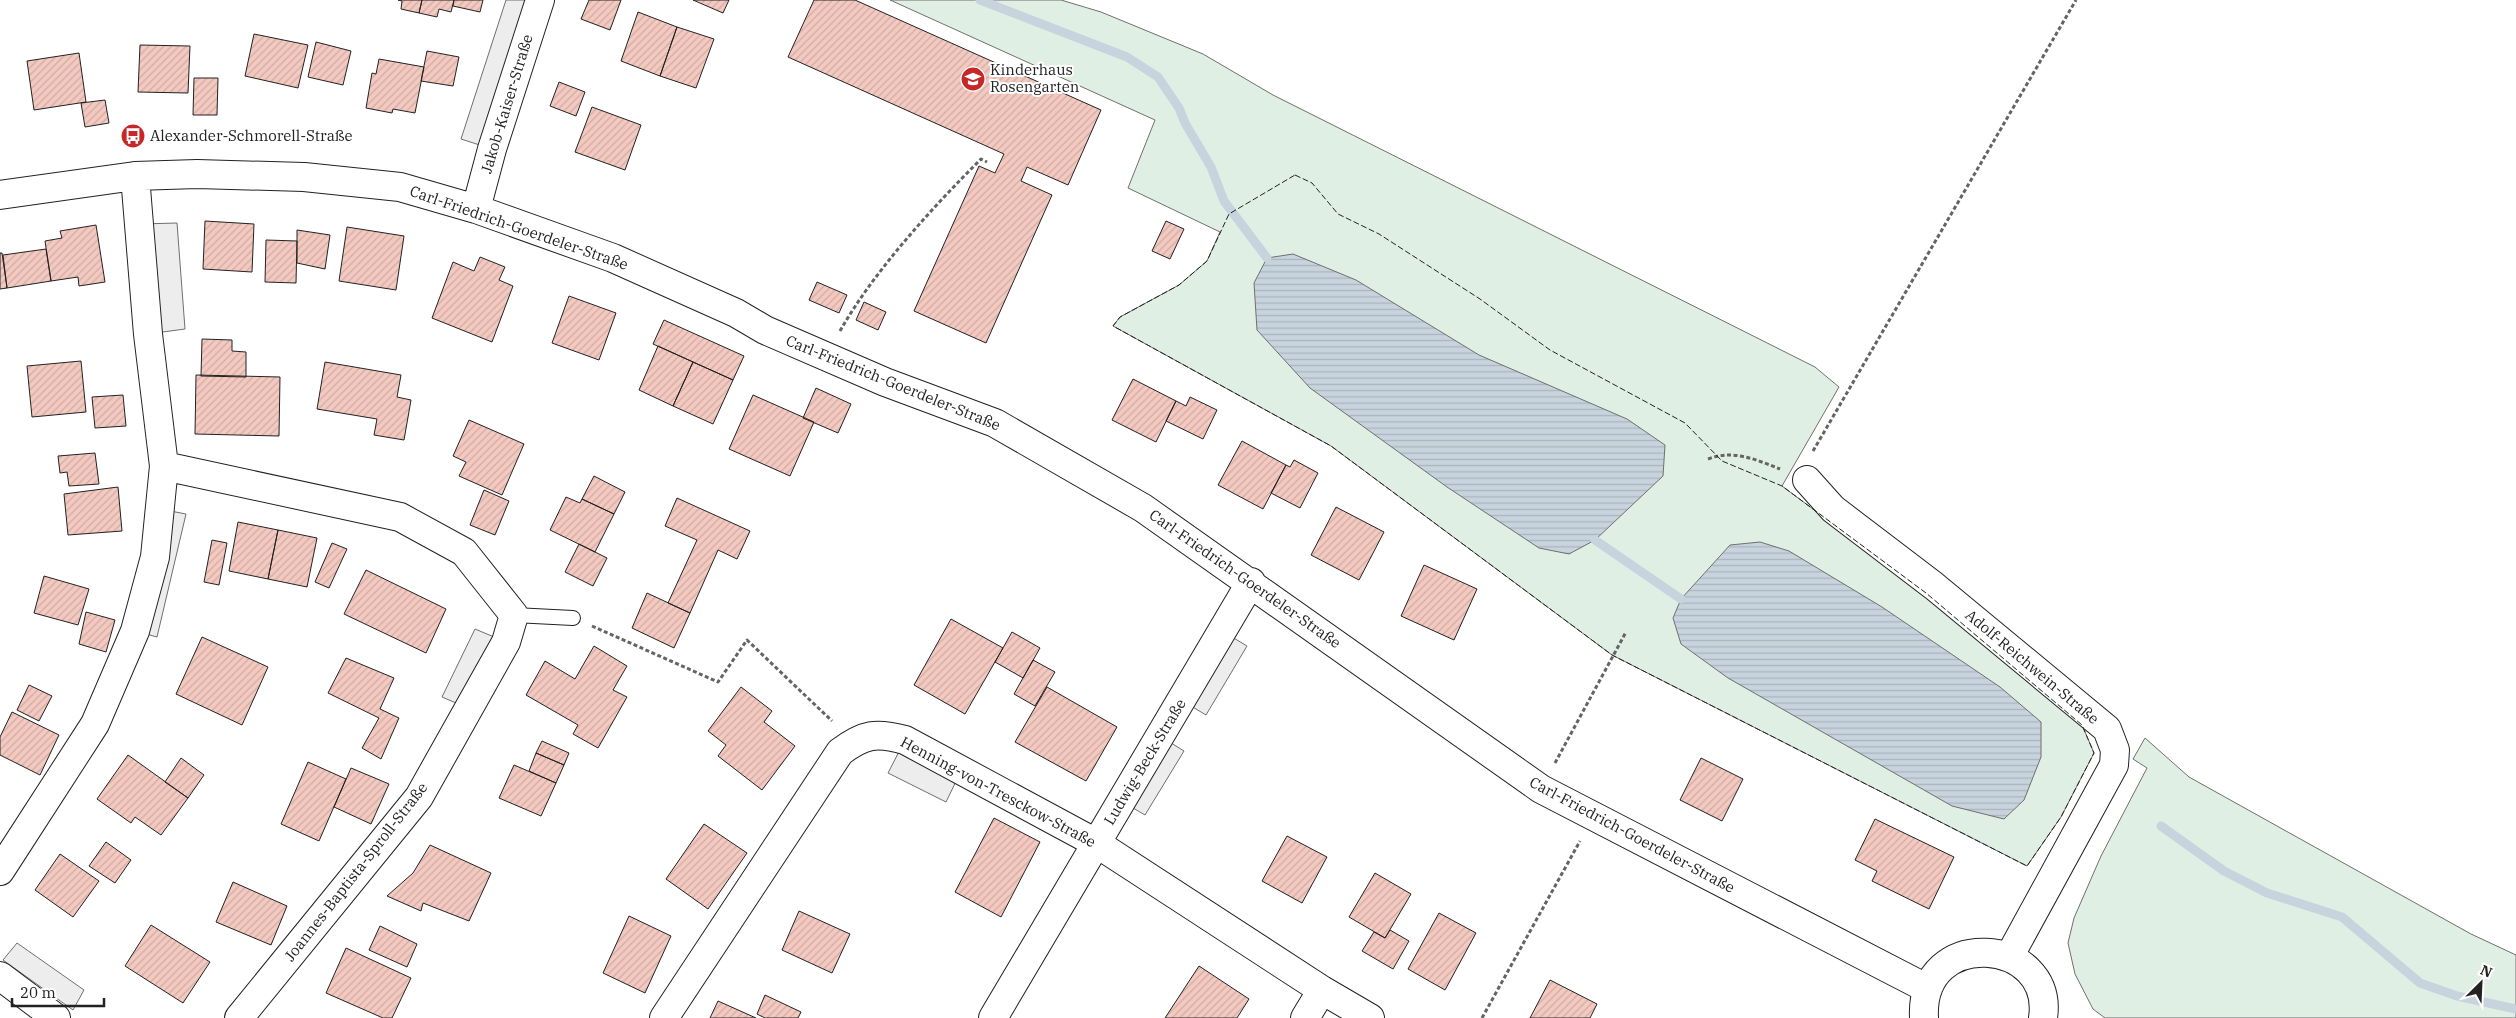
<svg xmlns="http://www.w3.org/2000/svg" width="2516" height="1018" font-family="'IBM Plex Serif',serif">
<defs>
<pattern id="water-rules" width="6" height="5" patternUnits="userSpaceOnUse" patternTransform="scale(1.25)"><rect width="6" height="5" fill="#c7d3dd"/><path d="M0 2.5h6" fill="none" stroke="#abb5bd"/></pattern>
<pattern id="building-hatch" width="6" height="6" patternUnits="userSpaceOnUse" patternTransform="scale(1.25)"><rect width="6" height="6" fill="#f3c9c0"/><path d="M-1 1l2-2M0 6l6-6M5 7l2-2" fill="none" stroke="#d0aca5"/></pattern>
</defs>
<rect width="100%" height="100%" fill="#fff"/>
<path fill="#e0efe3" stroke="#6f6f6f" d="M890 0H1061L1101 12 1203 54 1273 95 1815 367 1839 387 1782 486 1926 593 2082 725 2094 753 2061 817 2027 866 1612 655 1331 446 1113 326 1120 317 1179 285 1207 261 1220 232 1128 188 1155 120Z
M2145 738 2189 777 2471 934 2516 955V1018H2105L2093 1009 2075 974 2068 943 2074 918 2101 856 2147 768 2133 759Z"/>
<path fill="#ededed" stroke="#6f6f6f" d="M506 0H528L492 149 461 139Z
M177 223 185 329 148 334 140 224Z
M160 509 186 514 157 637 135 631Z
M475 629 506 642 470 709 442 697Z
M1222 631 1247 646 1206 715 1181 700Z
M1160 736 1184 751 1145 815 1121 801Z
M905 740 962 769 946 802 888 773Z
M17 943 84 990 73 1010 3 960Z"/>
<path fill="url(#water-rules)" stroke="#6f6f6f" d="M1293 254 1356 280 1479 355 1627 419 1665 445 1663 476 1595 540 1569 554 1539 548 1447 487 1310 388 1257 330 1254 283 1267 258Z
M1760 542 1789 551 1882 607 2000 687 2041 722V757L2024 800 2004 819 1952 806 1728 678 1681 644 1673 618 1681 599 1730 545Z"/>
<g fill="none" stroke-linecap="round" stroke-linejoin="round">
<path stroke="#c7d3dd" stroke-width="9" d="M980 0 1127 57 1158 77 1179 108 1185 123 1211 167 1224 201 1267 258
M1595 540 1681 599
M2161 826 2224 871 2267 893 2342 917 2420 983 2457 996 2516 1009"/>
</g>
<path fill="url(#building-hatch)" stroke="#222" d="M398 0H422L419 13 401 9 402 1Z
M422 0H454L451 12 439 9 437 17 419 13Z
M454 0H483L480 12 453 6Z
M589 0H621L610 30 581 19Z
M693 0H729L723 13Z
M814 0H855L1101 110 1068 185 1027 167 1021 181 1052 195 986 343 914 311 979 166 995 173 1004 154 788 57Z
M638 12 677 27 660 76 621 61Z
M677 27 714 39 696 88 660 76Z
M254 34 308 45 298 88 245 76Z
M316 42 351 51 343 85 308 77Z
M140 45 190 46 188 93 138 92Z
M427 51 459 57 453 86 421 81Z
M79 53 86 102 34 110 27 61Z
M379 59 424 67 415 113 393 109 392 113 366 108 372 73 376 74Z
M194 78H218L217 115H193Z
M559 82 585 92 576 116 550 106Z
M105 100 109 123 85 127 81 103Z
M592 107 641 125 625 170 575 152Z
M205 221 254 224 252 272 203 269Z
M1166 221 1184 229 1170 259 1152 251Z
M96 225 105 282 79 286 78 277 51 281 45 241 62 238 60 231Z
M347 227 404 236 396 290 339 281Z
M297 230 330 235 325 269 297 263Z
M266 240 297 241 296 283 265 282Z
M46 249 51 281 7 288 3 255Z
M0 253H2L7 288 0 289Z
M480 257 505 267 499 280 513 286 492 342 432 318 453 262 474 271Z
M817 282 847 295 839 313 809 300Z
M569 296 616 313 599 360 552 343Z
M864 302 886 312 878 330 856 320Z
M664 320 744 356 733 380 653 344Z
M202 339 232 340V351L246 352V377L201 376Z
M658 346 693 362 673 406 639 390Z
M81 361 86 412 32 417 27 366Z
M325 362 401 375 397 397 411 400 404 440 374 435 377 419 317 409Z
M693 362 733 380 713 424 673 406Z
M196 375 280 377 279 436 195 434Z
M1133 379 1176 401 1156 442 1112 420Z
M816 388 851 404 838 433 803 418Z
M123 395 126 426 95 428 92 397Z
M753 395 814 422 790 476 729 449Z
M1190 397 1217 410 1203 439 1166 421 1176 401 1186 406Z
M469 420 524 444 502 495 459 476 466 462 453 456Z
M1242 441 1286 465 1263 509 1218 485Z
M95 453 99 484 69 486 67 472 60 473 58 456Z
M1294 460 1318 473 1300 508 1271 493 1286 465 1290 467Z
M594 476 625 492 614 514 582 499Z
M118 487 122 531 68 535 64 494Z
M484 490 509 501 495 535 470 525Z
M566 497 580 503 582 499 614 514 595 552 550 530Z
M677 498 750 531 737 559 718 550 690 613 668 603 697 540 665 526Z
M1336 507 1384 532 1359 580 1311 555Z
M238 522 278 530 268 579 229 571Z
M278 530 317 538 307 587 268 579Z
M212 540 227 543 219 585 204 582Z
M332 543 347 549 329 588 315 582Z
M579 544 607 558 593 586 565 572Z
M1424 565 1477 589 1454 640 1401 616Z
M366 570 446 609 426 653 344 614Z
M44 576 89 589 78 625 34 613Z
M647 593 690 613 674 648 632 628Z
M86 612 115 620 106 652 79 644Z
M951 619 1003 648 965 714 914 685Z
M1012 632 1040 648 1023 678 995 662Z
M202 637 268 667 242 725 176 694Z
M594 646 627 666 613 690 627 697 598 748 573 734 578 725 526 695 545 661 575 679Z
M346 658 394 678 380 709 399 718 381 759 362 748 379 718 328 693Z
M1033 660 1055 672 1035 706 1014 694Z
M29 685 52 696 39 721 17 710Z
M741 687 772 711 764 722 795 746 762 790 718 756 726 745 708 731Z
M1047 687 1117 727 1086 781 1015 742Z
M12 712 59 735 40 775 0 755V737Z
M542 741 569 753 564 765 536 753Z
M536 753 564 765 556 783 529 771Z
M128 755 188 798 161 835 135 817 131 823 97 799Z
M181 758 204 775 188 798 165 782Z
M1701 758 1743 779 1722 821 1680 800Z
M308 762 346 779 319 841 281 824Z
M514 765 556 783 541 816 499 798Z
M351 768 389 784 371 824 334 807Z
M994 818 1040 842 1001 917 955 892Z
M1875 819 1954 857 1929 909 1872 881 1877 871 1855 860Z
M704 824 747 853 708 909 666 879Z
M1287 836 1327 857 1302 903 1262 881Z
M106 842 131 860 115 883 89 866Z
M430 845 491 873 469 921 423 903 421 911 387 896 413 873Z
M60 854 99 881 73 917 35 890Z
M1375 873 1411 894 1385 938 1349 917Z
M233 882 287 906 271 945 216 922Z
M799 911 850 934 832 973 782 950Z
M1439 913 1476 933 1445 990 1408 969Z
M629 916 671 936 645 993 603 973Z
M151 925 210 962 183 1003 125 966Z
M380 926 417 944 407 967 369 950Z
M1390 930 1409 941 1393 969 1362 951 1374 932 1385 938Z
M346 948 411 978 392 1018H383L326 993Z
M1199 966 1249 999 1237 1018H1165Z
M1550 980 1597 1004 1590 1018H1530Z
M765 995 801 1012 798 1018H765L757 1014Z
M718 1001 756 1018H710Z"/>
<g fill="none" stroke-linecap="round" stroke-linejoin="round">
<defs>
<path id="lane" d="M514 615 573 618"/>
<path id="street" d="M0 195 135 176 197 174 304 177 381 185 400 187 476 209 613 258 736 313 765 330 885 382 995 423 1143 508 1541 789 1928 989
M476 209 492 149 540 0
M164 466 400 517 464 552 514 615 506 642 419 797 239 1018
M1807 480 1833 509 1934 586 2107 729 2115 750 2114 765 2009 957
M0 871 95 724 135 631 155 557 164 466 148 334 135 176
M0 976 56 1018
M664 1018 840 752C864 734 876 732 905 740L1096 843 1322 990 1370 1018
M993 1018 1251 582
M1305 1018 1322 990
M1924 1018C1919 925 2055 937 2043 1018"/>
</defs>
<use href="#lane" stroke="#222" stroke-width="16"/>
<use href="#street" stroke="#222" stroke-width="30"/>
<path stroke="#646464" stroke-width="3" stroke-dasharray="4 2.5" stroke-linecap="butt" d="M840 331C874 271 932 208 981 159L987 162
M1813 451 2076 0
M1708 459C1733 449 1757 460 1780 469
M592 626 718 682 747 640 832 721
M1555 763 1626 632
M1482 1018 1580 841"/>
<use href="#lane" stroke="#fff" stroke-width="14"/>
<use href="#street" stroke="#fff" stroke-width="28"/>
<path stroke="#222" stroke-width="1" stroke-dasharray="6 2.5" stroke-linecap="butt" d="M1295 175 1312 183 1338 214 1379 234 1480 299 1550 350 1685 423 1722 461 1782 486 1926 593 2082 725 2094 753 2061 817 2027 866 1612 655 1331 446 1113 326 1120 317 1179 285 1207 261 1229 214Z"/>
</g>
<defs>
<symbol id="school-disc" viewBox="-11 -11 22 22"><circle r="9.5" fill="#c62828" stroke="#fff"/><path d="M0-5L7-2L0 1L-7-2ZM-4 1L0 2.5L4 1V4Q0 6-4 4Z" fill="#fff"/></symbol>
<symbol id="bus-disc" viewBox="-11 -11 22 22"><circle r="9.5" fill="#c62828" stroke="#fff"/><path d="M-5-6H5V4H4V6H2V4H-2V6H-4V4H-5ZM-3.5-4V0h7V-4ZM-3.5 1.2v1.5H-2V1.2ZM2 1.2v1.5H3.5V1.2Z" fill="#fff"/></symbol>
</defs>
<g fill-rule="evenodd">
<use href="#school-disc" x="959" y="65" width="28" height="28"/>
<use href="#bus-disc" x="119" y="122" width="28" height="28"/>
</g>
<g text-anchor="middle" stroke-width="4" stroke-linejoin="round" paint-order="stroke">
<g font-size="15" fill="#222" stroke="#fff" text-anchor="start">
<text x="990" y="75">Kinderhaus<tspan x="990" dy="17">Rosengarten</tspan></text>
<text x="150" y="141">Alexander-Schmorell-Straße</text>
</g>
<g font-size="15" fill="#222" stroke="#fff">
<text transform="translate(507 104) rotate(-73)" y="5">Jakob-Kaiser-Straße</text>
<text transform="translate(519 228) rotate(19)" y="5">Carl-Friedrich-Goerdeler-Straße</text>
<text transform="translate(893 383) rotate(22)" y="5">Carl-Friedrich-Goerdeler-Straße</text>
<text transform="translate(1245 579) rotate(35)" y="5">Carl-Friedrich-Goerdeler-Straße</text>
<text transform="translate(2032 667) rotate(40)" y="5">Adolf-Reichwein-Straße</text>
<text transform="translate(1145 762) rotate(-59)" y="5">Ludwig-Beck-Straße</text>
<text transform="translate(998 792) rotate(28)" y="5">Henning-von-Tresckow-Straße</text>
<text transform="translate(1632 835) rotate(28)" y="5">Carl-Friedrich-Goerdeler-Straße</text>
<text transform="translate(356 872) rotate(-52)" y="5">Joannes-Baptista-Sproll-Straße</text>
</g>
</g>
<g transform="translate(2481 983) rotate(24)" stroke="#ffffff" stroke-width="4" paint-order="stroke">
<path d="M0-4L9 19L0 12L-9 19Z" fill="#222222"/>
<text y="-8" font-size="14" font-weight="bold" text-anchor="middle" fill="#222222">N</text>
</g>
<path d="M12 998v8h92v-8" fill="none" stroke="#222222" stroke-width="2.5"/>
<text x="20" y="998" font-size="15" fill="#222222" stroke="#ffffff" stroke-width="4" paint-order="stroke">20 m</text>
</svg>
